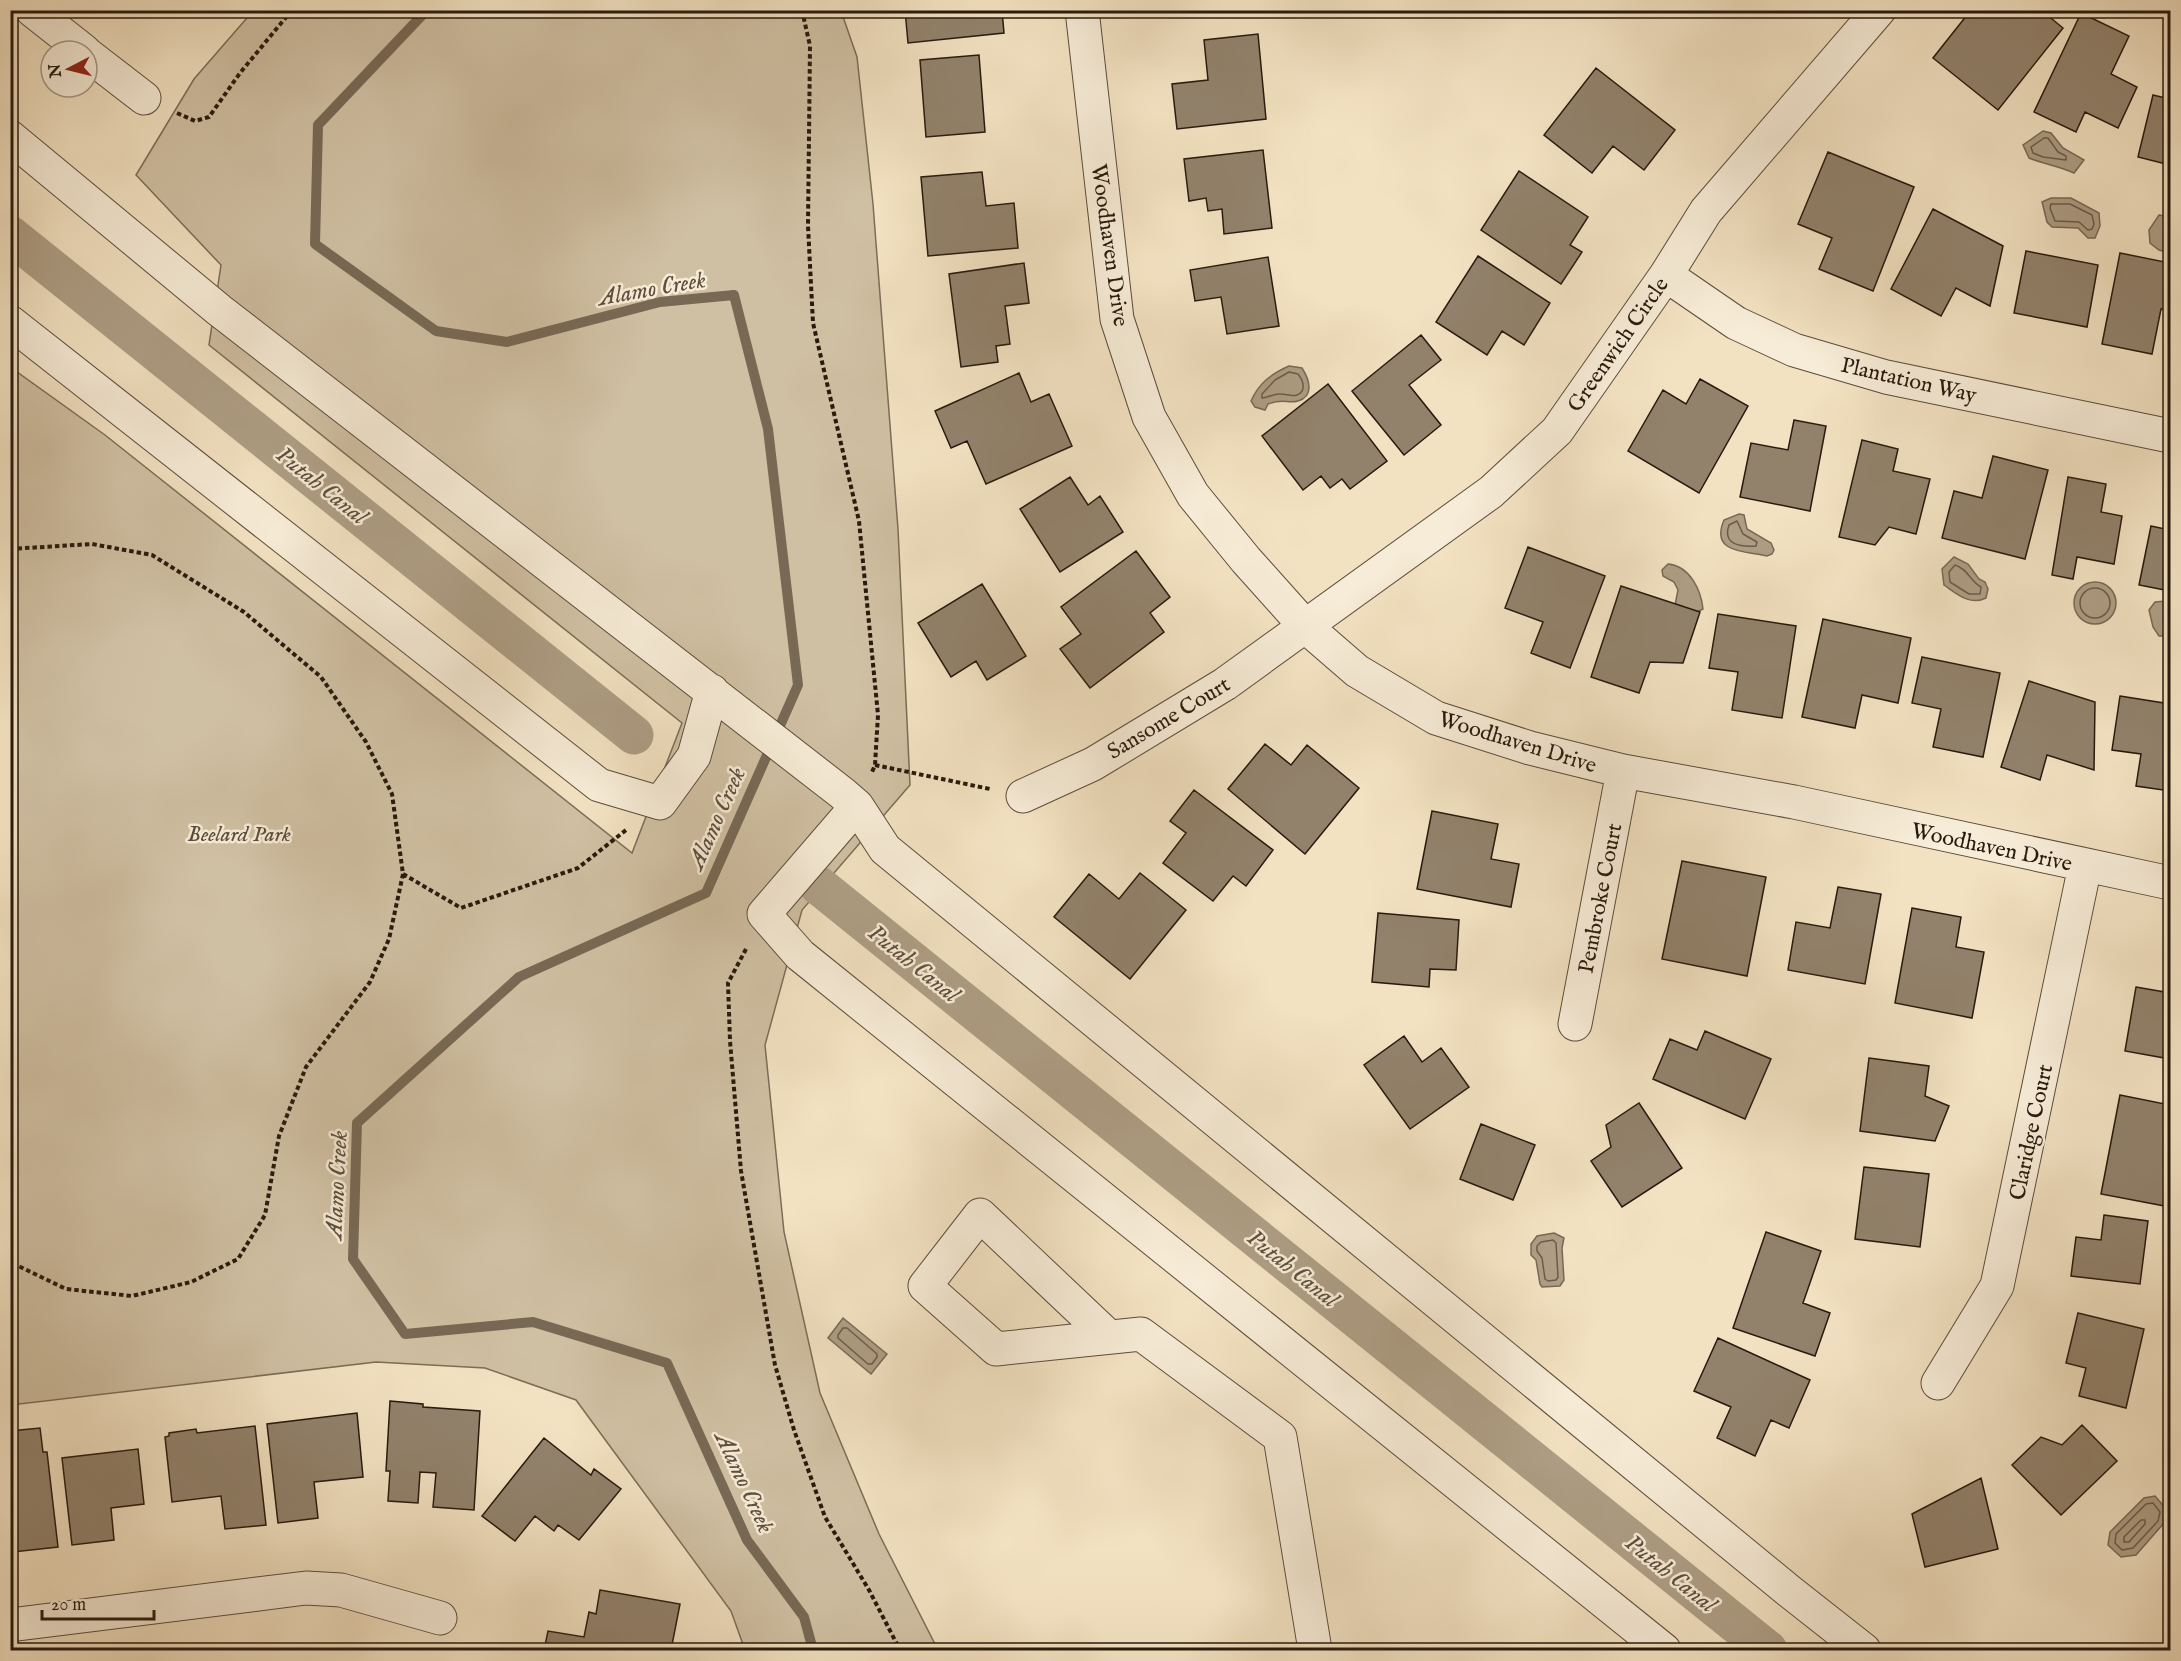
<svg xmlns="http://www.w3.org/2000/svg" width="2181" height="1661" font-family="'IM FELL English',serif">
<rect width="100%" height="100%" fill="#f3e2c2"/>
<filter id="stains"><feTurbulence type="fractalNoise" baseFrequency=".00333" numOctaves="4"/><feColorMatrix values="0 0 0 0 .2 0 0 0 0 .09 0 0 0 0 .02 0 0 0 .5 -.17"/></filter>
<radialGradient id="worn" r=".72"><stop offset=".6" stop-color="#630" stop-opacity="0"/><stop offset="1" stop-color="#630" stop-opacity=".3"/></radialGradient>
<path fill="#d0c0a3" stroke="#7c6d58" stroke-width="1.5" d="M253 11H841L857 57 873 204 898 529 910 785 802 910 765 1045 784 1232 820 1393 879 1534 938 1650H745L731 1611 576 1400 485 1368 376 1362 11 1405 10 367 105 435 632 853 682 723 209 345 221 265 136 175 194 79Z"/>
<path fill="#ae9e85" stroke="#786955" stroke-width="1.5" d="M2043 131 2051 133 2063 148 2084 160 2074 173C2059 166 2044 164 2029 158L2023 145Z
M2051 198H2071L2099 213 2100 226 2095 238H2088L2078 228 2052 227 2047 222 2042 202Z
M2159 215 2170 217V253L2159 250 2150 243 2149 230Z
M1289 366 1302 368C1309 379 1315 396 1298 401 1288 404 1283 398 1268 404L1265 410 1255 407 1251 401C1259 383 1271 374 1289 366Z
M1739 514 1744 515 1747 529 1771 543 1774 550 1772 554 1767 556C1744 551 1710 553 1724 520Z
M1954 557 1968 564 1979 579 1985 582 1988 589 1986 598C1970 606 1957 594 1944 585L1942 569Z
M1668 564C1690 566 1701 590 1703 609L1697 612 1675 605 1678 590 1674 582 1663 576 1662 570Z
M2074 603a21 21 0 1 1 42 0a21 21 0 1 1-42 0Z
M2166 601 2170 607V636H2159L2153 627 2149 610 2155 602Z
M1554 1233 1564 1238 1562 1248 1564 1280 1560 1286 1542 1287 1540 1284 1536 1260 1531 1255V1244L1537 1236Z
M843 1318 887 1354 871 1374 828 1338Z
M2155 1496 2167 1510 2164 1523 2136 1555 2121 1557 2108 1545 2110 1532 2144 1498Z"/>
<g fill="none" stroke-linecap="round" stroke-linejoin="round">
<path stroke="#6b5c4a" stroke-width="1.5" d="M2044 138H2048L2058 152 2066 156V160L2043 157 2033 153 2031 147Z
M2051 204H2070L2092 215 2094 224 2092 229 2088 230 2079 222 2055 221 2050 208Z
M1289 372 1298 374C1303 380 1307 391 1297 395 1292 397 1286 394 1281 394 1274 393 1268 398 1262 398V394L1275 380Z
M1737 521 1743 534 1757 542 1756 546C1741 547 1722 545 1729 525Z
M1955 565C1968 569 1970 581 1981 587L1980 594H1969L1950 582 1949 572Z
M2080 603a15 15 0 1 1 30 0a15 15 0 1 1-30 0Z
M1553 1240 1556 1243 1558 1277 1556 1280 1548 1281 1545 1279 1542 1258 1537 1251V1246L1541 1242Z
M843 1328H847L877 1354V1357L872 1364H868L838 1338V1335Z
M2153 1503 2160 1512 2158 1521 2133 1548 2122 1550 2115 1543 2116 1534 2146 1504Z
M2141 1520H2145V1524L2129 1542H2124V1537Z"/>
<path stroke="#786955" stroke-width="10" d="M427 10 318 125 315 244 436 331 507 342 660 302 734 295 768 429 798 685 706 893 519 977 357 1123 353 1259 405 1334 533 1322 667 1363 747 1540 804 1617 813 1650"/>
<path stroke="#ae9e85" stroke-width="39" d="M10 235 634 735
M818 885 1768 1650"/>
</g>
<path fill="#92826c" stroke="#281a0e" stroke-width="1.5" d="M905 10H1002L1004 33 908 43Z
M1971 10H1980L1987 17 1992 10H2041L2063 28 1998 110 1933 58Z
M2081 13 2129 36 2111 74 2137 87 2118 128 2085 112 2076 132 2034 112Z
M1258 34 1266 119 1177 129 1172 84 1208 80 1204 40Z
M979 55 985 132 926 137 920 60Z
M1596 68 1675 130 1644 170 1613 146 1592 173 1544 135Z
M2153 95 2170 99V165L2138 157Z
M1263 150 1272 228 1224 234 1222 209 1208 211 1206 198 1189 201 1184 159Z
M1828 152 1914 187 1873 291 1819 269 1832 238 1798 224Z
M1519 171 1588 217 1570 245 1582 252 1561 284 1481 230Z
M982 172 986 206 1014 203 1018 248 928 256 921 177Z
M1933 209 2003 246 1990 306 1956 288 1941 316 1891 289Z
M2026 251 2098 265 2087 327 2014 313Z
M2120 253 2170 263V311L2161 309 2152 354 2102 344Z
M1478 256 1550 303 1524 345 1502 331 1487 355 1436 322Z
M1268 257 1279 326 1227 334 1221 297 1195 301 1190 270Z
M1024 263 1029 303 1005 306 1010 344 996 346 998 362 961 367 949 274Z
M1421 335 1441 360 1409 385 1441 425 1404 455 1352 391Z
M1019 373 1031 402 1049 394 1072 446 986 484 967 441 951 448 935 411Z
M1700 379 1748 406 1699 493 1628 451 1663 390 1686 404Z
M1328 384 1387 461 1350 489 1342 479 1330 488 1321 476 1303 490 1262 436Z
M1794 420 1826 426 1810 511 1740 497 1751 443 1788 450Z
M1862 440 1898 449 1893 471 1930 479 1916 534 1889 527 1875 545 1839 537Z
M1993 456 2048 470 2025 559 1942 538 1954 491 1982 498Z
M1070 477 1088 505 1100 496 1123 532 1060 572 1020 509Z
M2068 477 2106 484 2101 512 2122 516 2114 564 2077 557 2073 579 2052 575Z
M2151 526 2170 530V591L2139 585Z
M1528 547 1605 576 1570 668 1531 653 1543 622 1505 608Z
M1136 551 1170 597 1150 613 1164 632 1090 688 1060 649 1081 634 1061 607Z
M982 584 1026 656 987 680 976 661 951 677 918 623Z
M1621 586 1700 612 1683 663 1650 662 1639 693 1591 677Z
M1718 614 1796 626 1782 718 1732 710 1738 672 1709 668Z
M1823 619 1911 638 1898 703 1862 695 1855 728 1802 717Z
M1922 657 2000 673 1983 757 1933 747 1941 709 1912 703Z
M2029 681 2095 702 2094 770 2047 755 2040 780 2001 767Z
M2120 696 2170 704V791L2136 786 2141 754 2112 750Z
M1265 744 1291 765 1307 745 1359 788 1305 854 1228 789Z
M1194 790 1273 850 1246 886 1233 876 1213 901 1163 863 1186 833 1170 821Z
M1432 811 1498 824 1491 859 1519 864 1511 907 1417 889Z
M1682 861 1766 877 1747 976 1662 959Z
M1140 873 1186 910 1130 979 1054 917 1089 874 1119 899Z
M1838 887 1881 894 1865 984 1788 970 1796 922 1830 928Z
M1912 908 1961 917 1956 947 1984 952 1972 1018 1895 1003Z
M1378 913 1459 920 1456 970 1430 969 1429 987 1372 982Z
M2136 987 2170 993V1059L2125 1051Z
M1705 1031 1771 1059 1745 1119 1653 1079 1670 1039 1697 1050Z
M1404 1036 1422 1062 1441 1048 1469 1087 1410 1129 1364 1065Z
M1869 1058 1929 1066 1925 1096 1949 1106 1935 1141 1860 1131Z
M2120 1095 2170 1105V1207L2101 1194Z
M1639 1103 1682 1168 1622 1207 1591 1161 1611 1147 1606 1125Z
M1481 1124 1535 1145 1513 1200 1460 1179Z
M1864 1167 1929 1174 1920 1247 1855 1239Z
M2104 1215 2148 1221 2140 1284 2071 1276 2076 1237 2101 1240Z
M1766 1232 1821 1251 1803 1303 1830 1313 1815 1356 1733 1328Z
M2078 1313 2144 1329 2126 1408 2079 1396 2086 1368 2066 1363Z
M1718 1338 1810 1380 1789 1428 1771 1420 1755 1456 1717 1438 1731 1407 1694 1391Z
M390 1401 423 1404V1407L480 1411 474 1510 433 1507 436 1473 420 1472 418 1503 388 1501 390 1471H386Z
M357 1413 363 1477 314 1482 318 1518 278 1523 267 1424Z
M2082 1425 2117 1461 2061 1515 2012 1465 2041 1437 2062 1445Z
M255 1426 266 1525 225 1529 221 1496 172 1502 165 1437 169 1436V1433L196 1429 197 1433Z
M40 1428 43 1452H47L58 1547 13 1552 10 1522V1431Z
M544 1438 591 1475 594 1469 621 1489 579 1540 558 1525 554 1531 535 1516 515 1541 482 1516Z
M138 1449 144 1504 111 1508 114 1540 72 1545 62 1458Z
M1981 1478 1998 1549 1925 1567 1912 1514Z
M600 1590 680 1604 671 1650H544L548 1631 584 1637 589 1612 596 1614Z"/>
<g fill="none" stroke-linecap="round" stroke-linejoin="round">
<defs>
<path id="minor" d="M32 10 84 51
M1082 10 1117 319 1149 417 1193 495 1246 560 1305 626 1357 671 1436 718 1530 748 1623 771 1794 802 2170 883
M87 54 144 98
M10 137 219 310 842 793 857 806 885 849 1789 1591 1864 1650
M1666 275 1736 323 1794 350 1886 377 2170 436
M10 322 599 785 660 803 694 756 712 691
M1023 796 1093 764 1225 684 1491 492 1557 431 1666 275 1706 211 1879 10
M857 806 764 914 800 955 1664 1650
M1575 1024 1623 771
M1109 1337 980 1215 925 1286 996 1349 1141 1334 1280 1437 1315 1650
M1938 1383 1997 1286 2085 866
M10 1625 306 1588 341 1590 440 1618"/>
</defs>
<use href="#minor" stroke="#5b4c3b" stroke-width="35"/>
<path stroke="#281a0e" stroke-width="4" stroke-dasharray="4.5 3" stroke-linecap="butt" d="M802 10 810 46 808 226 813 323 859 521 878 715 875 765 872 772
M177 113 195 121 209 117 240 73 292 10
M10 549 92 544 152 555 244 612 321 677 366 742 392 794 403 874 389 939 370 982 306 1067 279 1136 265 1215 238 1259 191 1282 132 1296 66 1289 10 1262
M875 765 990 789
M403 874 461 908 578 868 626 830
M746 949 728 983 730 1041 741 1171 775 1365 794 1430 825 1517 869 1590 900 1650"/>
<use href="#minor" stroke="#f7ecd7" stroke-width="33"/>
</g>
<g text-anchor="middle" stroke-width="5" stroke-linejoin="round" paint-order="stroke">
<g font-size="22" fill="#281a0e" stroke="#f7ecd7">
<text transform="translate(1111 245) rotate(82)" y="8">Woodhaven Drive</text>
<text transform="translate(1617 344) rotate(-55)" y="8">Greenwich Circle</text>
<text transform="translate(1909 379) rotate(13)" y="8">Plantation Way</text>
<text transform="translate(1168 717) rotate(-31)" y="8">Sansome Court</text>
<text transform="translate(1518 741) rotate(17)" y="8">Woodhaven Drive</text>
<text transform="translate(1992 846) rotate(12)" y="8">Woodhaven Drive</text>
<text transform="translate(1599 898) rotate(-79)" y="8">Pembroke Court</text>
<text transform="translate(2030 1132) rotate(-78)" y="8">Claridge Court</text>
</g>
<g font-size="22" font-style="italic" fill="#5a4c3b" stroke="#f7ecd7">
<text x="239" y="841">Beelard Park</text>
</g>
<g font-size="24" font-style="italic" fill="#5e4f3e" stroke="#f7ecd7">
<text transform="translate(652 288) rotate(-10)" y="8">Alamo Creek</text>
<text transform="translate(322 485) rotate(39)" y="8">Putah Canal</text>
<text transform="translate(716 818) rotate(-66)" y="8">Alamo Creek</text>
<text transform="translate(914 963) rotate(39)" y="8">Putah Canal</text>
<text transform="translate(336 1185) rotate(-87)" y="8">Alamo Creek</text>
<text transform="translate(1293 1268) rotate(39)" y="8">Putah Canal</text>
<text transform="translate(745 1482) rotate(65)" y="8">Alamo Creek</text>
<text transform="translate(1671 1573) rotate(39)" y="8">Putah Canal</text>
</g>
</g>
<rect width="2181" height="1661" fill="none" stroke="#f3e2c2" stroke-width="36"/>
<rect x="12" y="12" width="2157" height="1637" fill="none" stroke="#281a0e" stroke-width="3"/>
<rect x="18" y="18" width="2145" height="1625" fill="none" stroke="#281a0e" stroke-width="1.5"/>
<g transform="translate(69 69) rotate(263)"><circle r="28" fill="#f7ecd7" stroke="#a49887" stroke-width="1.5"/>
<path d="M0-4.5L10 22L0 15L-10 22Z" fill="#8f2418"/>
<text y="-9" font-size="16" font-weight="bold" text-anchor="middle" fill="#281a0e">N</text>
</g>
<path d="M42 1610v9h112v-9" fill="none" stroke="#281a0e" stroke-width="3"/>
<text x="51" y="1610" font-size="18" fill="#281a0e" stroke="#f7ecd7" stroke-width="4.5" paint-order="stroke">20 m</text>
<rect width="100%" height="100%" filter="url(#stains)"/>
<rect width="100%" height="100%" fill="url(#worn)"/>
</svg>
